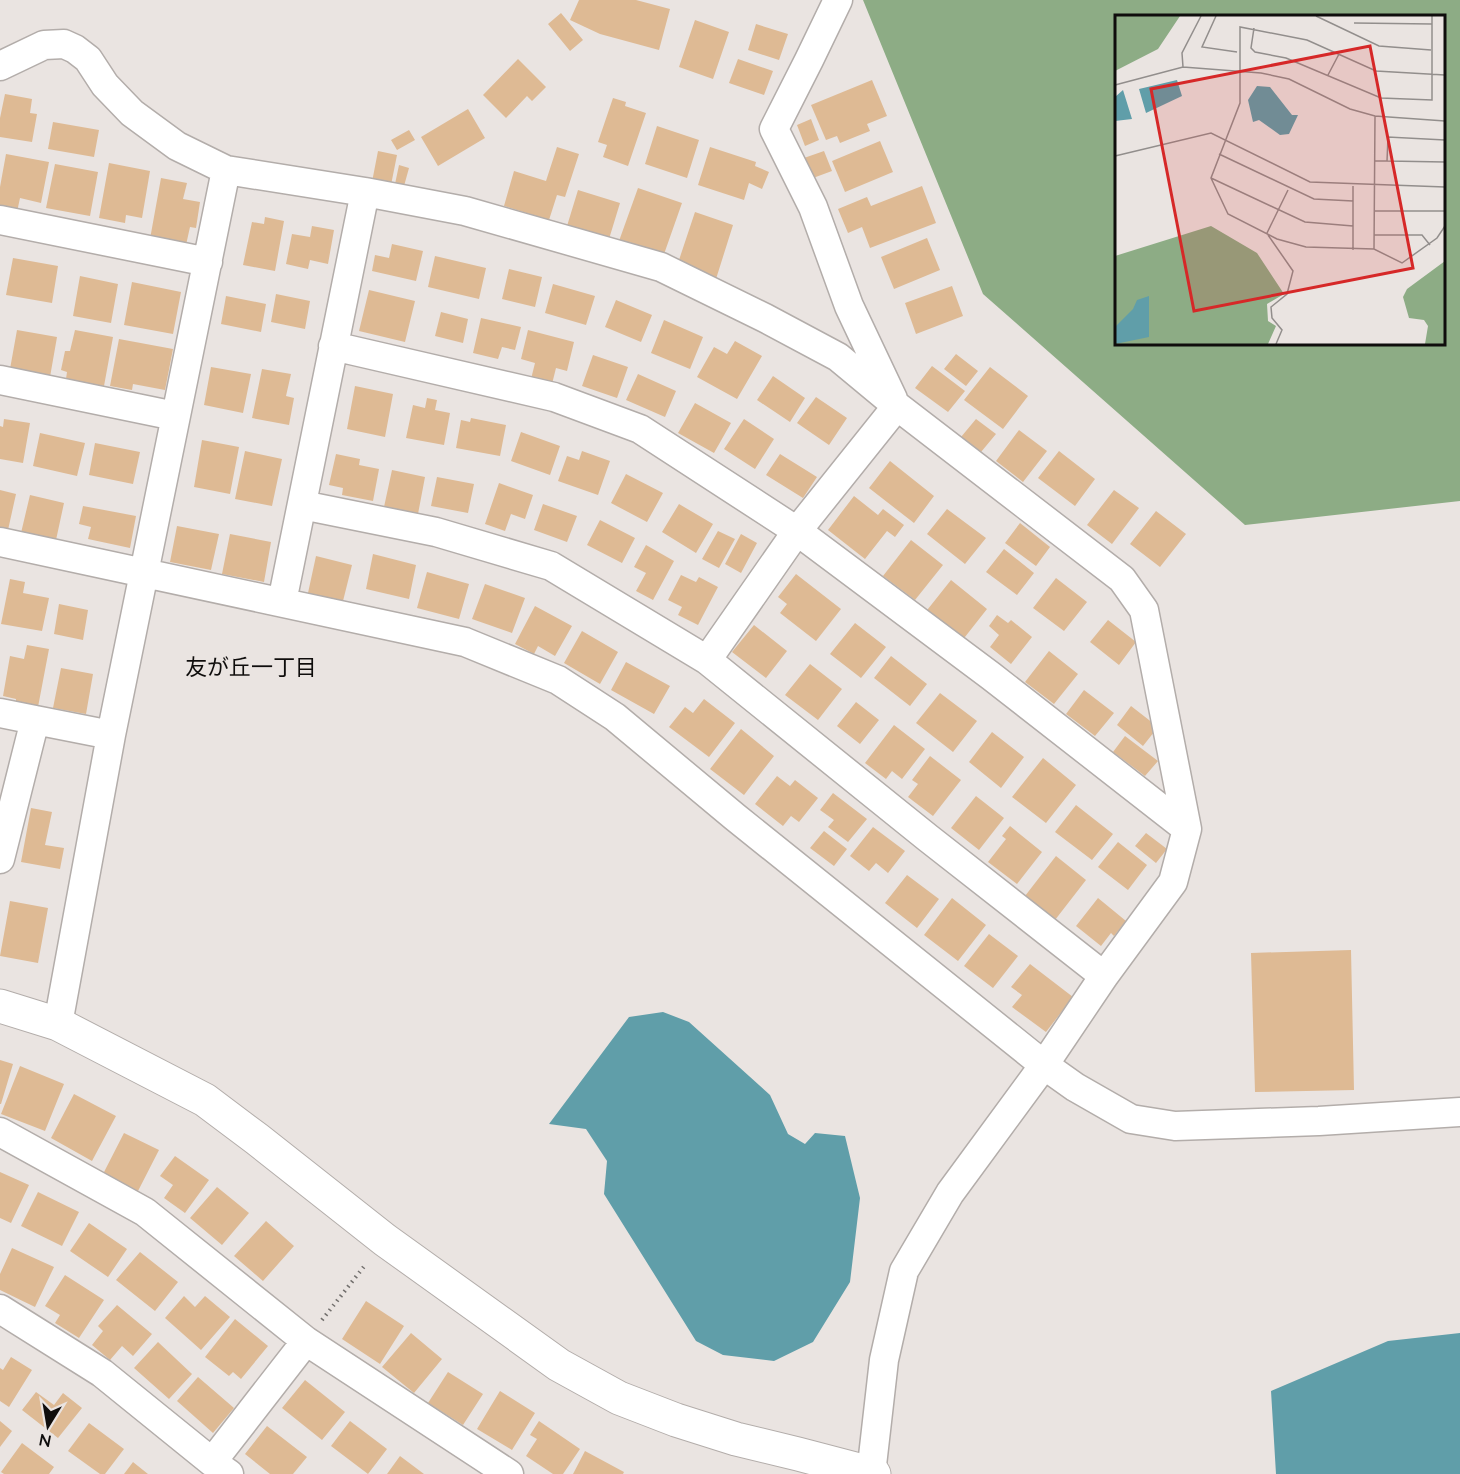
<svg xmlns="http://www.w3.org/2000/svg" width="1460" height="1474" font-family="Lato,'Noto Sans JP',sans-serif">
<rect width="100%" height="100%" fill="#eae4e1"/>
<path fill="#8dac85" fill-rule="evenodd" d="M863 0H1460V501L1245 525 983 294ZM1116 16H1444V344H1116Z"/>
<path fill="#609ea9" d="M663 1012 689 1022 770 1095 788 1134 805 1144 815 1133 845 1136 860 1198 850 1282 813 1342 774 1361 723 1355 696 1341 604 1194 607 1161 586 1129 549 1124 629 1017Z
M1460 1333V1474H1276L1271 1391 1388 1341Z"/>
<path fill="#deba94" d="M579 0H636L670 9 659 50 600 34 570 20Z
M561 13 583 40 570 51 548 24Z
M695 20 729 32 713 79 679 67Z
M756 24 788 34 779 60 748 50Z
M518 59 546 87 532 101 527 96 506 118 483 95Z
M738 59 773 71 764 95 729 83Z
M872 80 887 116 867 124 870 131 840 143 837 136 826 140 811 105Z
M5 94 32 99 30 113 37 114 32 142 0 137V118Z
M613 98 626 102 625 106 646 113 628 166 603 157 607 145 598 142Z
M468 109 485 138 438 166 421 137Z
M811 119 819 140 805 146 797 125Z
M53 122 99 130 94 157 48 149Z
M657 126 699 140 687 178 645 164Z
M409 130 415 140 397 150 391 140Z
M880 141 893 172 845 192 832 161Z
M557 147 579 154 565 197 557 195 549 220 504 206 514 171 546 181Z
M710 147 756 162 755 166 769 172 762 189 749 183 744 200 698 185Z
M378 151 397 155 391 185 372 182Z
M824 151 832 171 813 178 804 158Z
M6 154 49 162 41 203 20 198 17 212 0 208V187Z
M109 163 150 171 142 218 126 215 125 223 99 218Z
M55 164 98 172 90 216 46 208Z
M399 165 409 168 404 186 395 184Z
M161 178 187 183 183 199 200 202 196 228 190 227 186 245 150 239Z
M922 186 936 223 870 248 862 227 848 233 838 209 867 197 871 206Z
M638 188 682 203 663 257 619 241Z
M578 190 620 203 609 239 567 226Z
M695 212 733 225 716 279 677 266Z
M265 217 284 221 275 271 243 265 252 222 264 224Z
M312 226 334 230 328 264 310 260 308 269 286 264 292 234 310 237Z
M927 238 940 270 894 289 881 257Z
M392 244 423 251 416 281 372 271 375 255 389 258Z
M435 256 486 268 479 299 428 287Z
M13 258 58 266 52 303 6 295Z
M509 269 542 277 535 307 502 299Z
M80 276 118 284 111 323 73 316Z
M132 282 181 292 173 334 124 325Z
M553 284 595 296 586 325 545 313Z
M952 286 963 316 916 334 905 303Z
M369 290 415 301 405 342 359 331Z
M276 294 310 301 305 329 271 322Z
M226 296 266 304 261 332 221 324Z
M616 300 652 315 641 342 605 327Z
M441 312 468 319 463 343 435 336Z
M481 318 521 327 515 350 502 347 498 359 473 353Z
M664 320 703 337 690 369 651 353Z
M17 330 57 337 50 377 10 369Z
M75 330 113 337 104 386 66 379 67 372 61 370 65 351H70Z
M528 330 574 342 567 371 556 368 552 384 531 379 535 363 521 359Z
M119 339 173 349 165 390 133 384 132 390 110 386Z
M735 341 762 356 737 399 697 377 714 347 727 354Z
M956 354 978 371 966 386 944 369Z
M593 355 628 367 617 398 582 386Z
M932 366 965 391 948 412 915 388Z
M211 367 251 374 243 413 204 405Z
M990 367 1028 396 1003 429 964 400Z
M262 369 291 374 286 396 294 398 289 425 252 418Z
M638 374 676 391 665 417 626 400Z
M773 376 805 398 790 422 757 400Z
M355 386 393 394 385 437 347 429Z
M816 397 847 418 829 445 797 423Z
M427 398 437 400 435 410 450 413 444 445 406 438 413 405 425 408Z
M695 403 731 423 714 453 678 433Z
M471 418 506 425 500 456 456 448 461 420 470 422Z
M4 419 30 423 23 463 0 459V426L3 427Z
M744 419 774 439 755 469 724 449Z
M976 419 996 434 981 452 961 437Z
M1019 430 1047 451 1023 482 996 461Z
M521 432 560 446 550 475 511 461Z
M40 433 85 443 77 476 33 466Z
M202 440 239 447 230 494 194 487Z
M95 443 140 452 133 484 89 475Z
M245 451 282 459 272 506 235 499Z
M582 451 610 461 598 495 558 481 567 456 579 460Z
M1059 451 1095 479 1075 506 1038 478Z
M336 454 360 459 359 465 379 469 373 501 342 495 343 488 329 485Z
M780 454 817 477 803 498 766 475Z
M890 461 934 496 914 523 869 488Z
M392 470 425 477 418 514 384 507Z
M626 474 663 493 647 522 611 503Z
M437 477 474 484 468 513 431 506Z
M499 483 533 495 525 519 511 514 505 531 485 524Z
M0 490 16 494 8 530 0 528Z
M1114 490 1139 508 1112 544 1087 525Z
M30 495 64 503 56 540 21 533Z
M854 496 878 515 883 509 904 525 895 537 887 531 865 559 828 530Z
M543 504 577 516 567 542 534 530Z
M679 504 713 524 696 553 662 532Z
M83 506 136 516 130 548 88 539 91 527 79 524Z
M947 509 986 538 965 564 927 534Z
M1156 511 1186 534 1160 567 1130 544Z
M600 520 635 538 622 563 587 545Z
M1020 523 1050 547 1036 566 1005 543Z
M177 526 219 534 211 570 170 562Z
M718 531 735 539 719 568 702 559Z
M230 534 271 542 264 582 222 574Z
M741 534 757 543 741 573 725 564Z
M911 540 943 565 915 600 883 576Z
M646 545 674 561 653 600 636 591 646 573 634 567Z
M1004 549 1034 573 1017 595 986 572Z
M373 554 416 565 409 599 366 589Z
M316 556 352 565 343 601 308 593Z
M427 572 469 584 459 619 417 608Z
M796 574 841 609 816 641 780 613 787 604 778 597Z
M681 575 696 582 699 577 718 587 698 625 678 615 682 607 668 600Z
M1056 578 1087 602 1064 631 1033 608Z
M10 579 25 582 23 593 49 598 42 631 1 624Z
M951 580 987 609 961 642 924 614Z
M485 584 525 598 512 633 472 619Z
M59 604 88 610 83 640 54 634Z
M535 606 572 626 555 656 538 646 534 654 515 644Z
M997 615 1008 623 1011 620 1032 637 1011 664 990 647 999 635 989 626Z
M1108 620 1136 642 1119 665 1090 642Z
M855 623 886 647 861 678 830 654Z
M754 625 787 651 766 678 732 652Z
M582 631 618 652 600 684 564 663Z
M27 645 49 649 38 707 16 702V699L3 696 10 656 24 659Z
M1049 651 1078 674 1054 704 1025 682Z
M891 656 927 684 910 706 874 678Z
M626 662 670 686 654 714 611 690Z
M810 664 842 689 818 720 785 695Z
M61 668 93 674 86 714 53 708Z
M1084 690 1114 713 1095 736 1066 714Z
M940 693 977 721 953 752 916 723Z
M704 699 735 723 709 757 669 727 685 707 693 713Z
M856 702 879 720 860 744 837 726Z
M1131 706 1158 727 1143 746 1117 725Z
M894 725 925 749 902 779 892 771 886 779 865 763Z
M741 729 774 756 744 795 710 769Z
M992 732 1024 757 1001 788 969 762Z
M1125 736 1158 761 1145 776 1113 752Z
M930 756 961 780 933 816 908 797 918 784 912 780Z
M1043 758 1076 785 1046 823 1012 797Z
M777 776 790 786 795 780 818 798 799 822 791 816 783 826 755 804Z
M833 793 867 819 848 842 828 827 834 820 820 810Z
M976 796 1004 818 979 850 951 828Z
M1076 805 1113 834 1092 860 1055 832Z
M31 808 52 812 45 845 64 848 60 869 21 862Z
M1010 826 1042 852 1017 884 988 862 1006 839 1002 836Z
M873 827 905 851 888 873 876 863 869 871 850 856Z
M824 831 847 849 834 866 810 848Z
M1146 833 1167 849 1156 863 1135 846Z
M1118 842 1147 865 1128 890 1098 867Z
M1056 856 1086 880 1055 920 1025 896Z
M907 875 939 899 917 928 885 903Z
M952 898 986 925 958 961 924 935Z
M1098 898 1126 921 1114 936 1111 933 1101 946 1076 926Z
M10 901 48 908 38 963 0 956Z
M989 934 1018 956 993 988 964 966Z
M1351 950 1354 1090 1255 1092 1251 953Z
M1030 964 1073 997 1046 1032 1012 1007 1022 995 1011 987Z
M0 1060 13 1064 1 1104H0Z
M20 1066 64 1084 45 1131 1 1114Z
M74 1094 116 1116 92 1161 51 1138Z
M124 1133 159 1150 138 1191 103 1174Z
M175 1156 209 1180 185 1213 164 1198 173 1185 160 1176Z
M0 1172 29 1185 11 1223 0 1218Z
M217 1187 249 1213 222 1245 190 1218Z
M38 1192 79 1212 62 1246 21 1226Z
M266 1221 294 1246 263 1281 234 1256Z
M89 1223 127 1249 108 1277 70 1251Z
M12 1248 54 1267 35 1307 0 1290V1274Z
M140 1252 178 1282 155 1311 116 1280Z
M65 1275 104 1300 79 1338 55 1323 60 1315 45 1306Z
M184 1296 195 1307 205 1296 230 1317 201 1350 165 1318Z
M366 1301 404 1326 380 1364 342 1339Z
M117 1305 152 1334 133 1356 122 1346 110 1360 92 1345 103 1331 98 1326Z
M235 1319 268 1346 241 1379 233 1372 229 1376 205 1357Z
M411 1333 442 1359 414 1393 382 1367Z
M158 1342 192 1374 169 1399 134 1368Z
M11 1357 32 1370 9 1407 0 1401V1368L3 1370Z
M448 1372 483 1394 463 1425 428 1403Z
M198 1377 234 1408 213 1433 177 1401Z
M305 1380 345 1412 322 1440 282 1408Z
M500 1391 535 1413 512 1450 477 1429Z
M36 1392 54 1405 63 1393 82 1408 58 1438 22 1410Z
M0 1421 12 1431 0 1447Z
M350 1421 387 1449 368 1474 331 1446Z
M539 1421 580 1449 563 1474H553L526 1456 537 1439 530 1435Z
M89 1423 124 1449 105 1474H100L68 1451Z
M267 1426 307 1457 293 1474H270L245 1454Z
M22 1443 54 1467 49 1474H4L1 1472Z
M585 1451 624 1472 623 1474H573Z
M400 1456 424 1474H387Z
M133 1462 148 1474H124Z"/>
<g fill="none" stroke-linecap="round" stroke-linejoin="round">
<defs>
<path id="street" d="M838 0 809 60 774 129 813 207 849 306 893 399
M0 66 44 45 64 44 75 49 88 59 105 85 132 113 177 146 226 170 365 192 465 211 661 267 765 318 838 357 897 406 1122 579 1144 610 1187 829 1173 882 1104 976 1044 1065 950 1193 904 1271 884 1360 871 1474
M0 220 208 262
M333 346 554 397 640 429 797 531 991 676 1187 829
M0 380 175 416
M302 505 436 532 551 566 707 660 928 838 1104 976
M0 542 465 642 558 680 615 717 735 817 1044 1065 1075 1087 1131 1119 1175 1126 1319 1121 1460 1112
M282 602 365 192
M707 660 797 531 897 406
M0 713 35 720
M0 859 35 720 111 735
M58 1024 111 735 226 170
M0 1132 145 1212 306 1341 509 1474
M0 1309 102 1373 212 1462 229 1474
M212 1462 306 1341"/>
<path id="secondary" d="M0 1006 58 1024 205 1100 257 1139 385 1240 559 1365 619 1398 676 1420 736 1439 798 1454 874 1474"/>
</defs>
<use href="#street" stroke="#b3adaa" stroke-width="31"/>
<use href="#secondary" stroke="#b3adaa" stroke-width="35"/>
<path stroke="#726f6d" stroke-width="4" stroke-dasharray="1.5 4.5" stroke-linecap="butt" d="M322 1320 366 1264"/>
<use href="#street" stroke="#fff" stroke-width="28"/>
<use href="#secondary" stroke="#fff" stroke-width="33"/>
</g>
<g text-anchor="middle" stroke-width="4.5" stroke-linejoin="round" paint-order="stroke">
<g font-size="22" fill="#0f0d0c" stroke="#eae4e1">
<text x="251" y="675">友が丘一丁目</text>
</g>
</g>
<g transform="translate(1115 15)">
<rect width="330" height="330" fill="#eae4e1"/>
<path d="M0 1H65L43 34 0 56ZM96 211 142 238 169 279 152 289 153 306 161 311 153 329H0V241ZM330 246V329H310L313 311 309 305 294 303 288 282 292 274Z" fill="#8dac85"/>
<path d="M62 65 67 81 31 98 24 74ZM142 71 155 72 177 100H183L174 119 165 120 144 105 138 107 133 85ZM8 75 17 104 0 106V82ZM34 281V322L0 329V312L18 294 22 285Z" fill="#609ea9"/>
<path fill="none" stroke="#928e8c" stroke-width="1.5" d="M101 1 87 32 122 37M201 1 264 31 316 35M239 8 317 9M139 13 136 33 140 37 171 43 266 83 317 85V1M68 52 67 38 86 1M213 60 224 39M330 60 261 56 192 25 125 12V88L96 163 113 199 162 224 191 232 259 234 287 248 322 223 330 211M0 70 68 52 146 58 174 64 235 94 260 101 330 106M104 139 199 184 238 186M0 141 96 118 195 167 330 172M260 146H272L273 122 330 125M272 146 330 147M96 163 190 207 238 211M260 196H330M152 218 173 175M153 220 178 256 172 279 156 292 157 303 167 315 161 329M259 220H307L315 230M259 234 260 101M238 235V171"/>
<path fill="#d62828" fill-opacity="0.15" stroke="#d62828" stroke-width="3" d="M255 31 298 253 79 296 36 74Z"/>
<rect width="330" height="330" fill="none" stroke="#0f0d0c" stroke-width="3"/>
</g>
<g transform="translate(48 1426) rotate(191)" stroke="#eae4e1" stroke-width="4.5" paint-order="stroke">
<path d="M0-4.5L10 22L0 15L-10 22Z" fill="#0f0d0c"/>
<text y="-9" font-size="16" font-weight="bold" text-anchor="middle" fill="#0f0d0c">N</text>
</g>
</svg>
